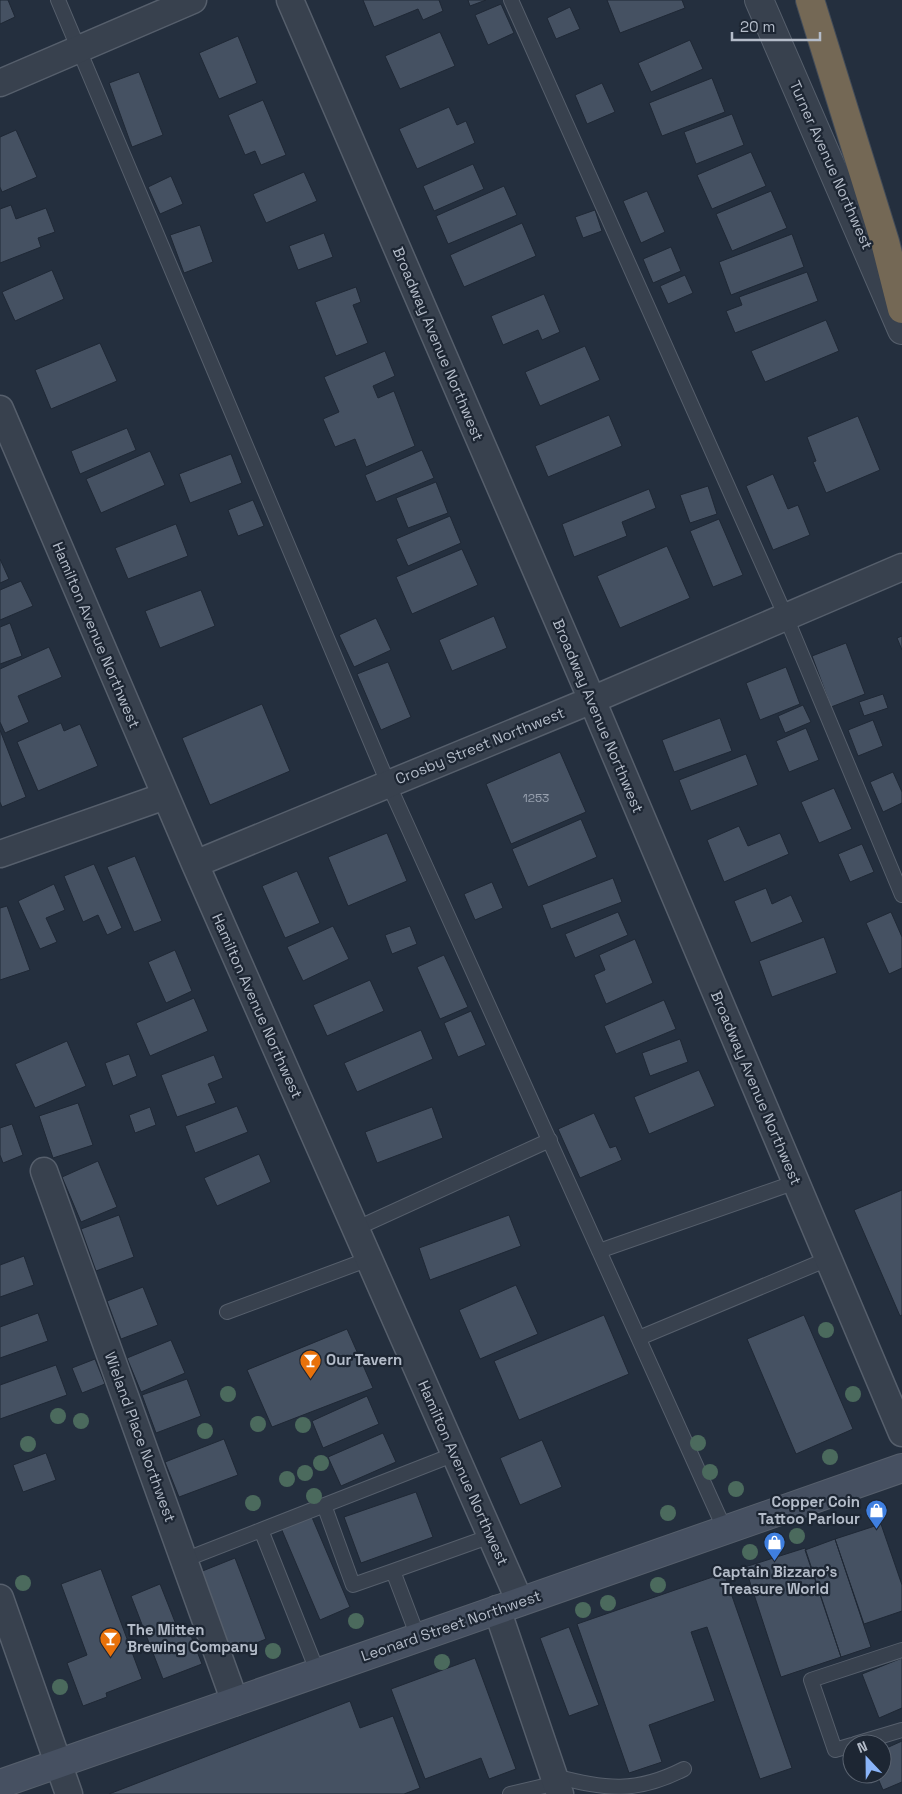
<svg xmlns="http://www.w3.org/2000/svg" width="902" height="1794" font-family="'Space Grotesk',sans-serif">
<rect width="100%" height="100%" fill="#242f3e"/>
<path fill="#455162" stroke="#1f2835" d="M0 0H8L15 17 0 24Z
M363 0H439L443 11 423 20 418 9 374 27Z
M468 0H486L470 6Z
M607 0H682L685 8 620 33Z
M501 4 514 33 488 45 475 15Z
M570 7 580 29 556 39 547 18Z
M440 32 455 66 400 89 385 56Z
M238 36 257 83 219 99 199 53Z
M690 40 703 69 651 92 638 63Z
M139 72 163 135 132 147 109 83Z
M712 78 725 112 662 136 649 103Z
M602 83 615 112 587 124 575 95Z
M263 100 286 155 261 165 255 151 245 155 228 115Z
M449 107 457 125 466 121 475 143 417 169 399 129Z
M732 114 744 145 696 164 684 132Z
M16 130 37 177 2 192 0 187V137Z
M751 152 766 186 712 209 697 175Z
M473 164 484 189 434 211 423 186Z
M304 172 317 201 266 223 253 194Z
M171 176 183 204 160 214 148 187Z
M504 186 517 215 448 244 436 216Z
M647 191 665 232 641 243 623 201Z
M771 191 787 228 732 251 716 214Z
M11 205 16 219 46 208 55 232 38 238 41 247 0 263V209Z
M595 210 602 231 583 238 575 217Z
M522 223 536 256 464 287 450 255Z
M200 225 213 262 184 273 170 235Z
M324 233 333 257 298 270 289 246Z
M792 234 804 267 731 295 719 262Z
M671 247 681 271 653 283 643 259Z
M52 270 64 299 15 321 2 292Z
M807 272 818 301 735 333 726 311 742 305 739 297Z
M685 275 693 293 668 304 660 286Z
M356 287 361 302 353 305 368 343 336 356 315 302Z
M544 294 560 332 542 340 538 330 503 345 491 316Z
M826 320 839 351 765 382 751 351Z
M100 343 117 381 51 409 35 370Z
M585 346 600 380 540 406 525 372Z
M385 351 395 376 373 386 378 398 394 391 415 446 366 467 355 439 335 447 323 419 339 412 324 377Z
M609 415 622 446 548 477 535 446Z
M858 416 880 470 826 493 813 462 816 461 807 437Z
M127 428 136 450 80 474 71 451Z
M422 450 434 478 376 502 365 475Z
M150 451 165 485 101 513 86 479Z
M231 454 242 483 190 503 179 474Z
M773 474 788 509 798 505 810 535 773 550 746 486Z
M436 482 448 513 408 528 396 498Z
M708 486 717 514 690 523 680 495Z
M649 489 656 508 622 522 627 536 574 557 562 524Z
M253 500 264 526 238 536 228 510Z
M450 516 461 543 408 566 396 539Z
M719 519 743 575 713 587 690 531Z
M176 524 188 556 128 579 115 548Z
M667 546 690 598 620 628 597 576Z
M462 549 478 585 412 614 396 577Z
M0 559 9 579 0 583Z
M21 581 33 606 0 620V590Z
M201 590 215 626 160 648 145 611Z
M494 616 507 648 452 671 439 640Z
M376 618 391 650 354 667 339 635Z
M10 623 22 656 0 664V627Z
M902 636V650L897 638Z
M846 643 865 694 831 707 812 656Z
M49 647 62 677 18 696 29 722 5 733 0 722V669Z
M388 662 411 717 381 730 357 674Z
M786 667 800 704 760 720 746 683Z
M883 694 888 708 864 716 859 702Z
M262 704 290 771 210 805 182 738Z
M803 705 811 722 785 733 778 716Z
M720 718 732 751 674 772 662 740Z
M873 720 883 746 858 756 848 730Z
M61 723 64 731 80 724 98 766 38 791 17 742Z
M806 728 819 760 789 772 776 741Z
M0 730 26 797 2 807 0 802Z
M560 752 586 812 511 844 486 784Z
M746 754 758 785 691 811 679 780Z
M893 772 902 792V803L883 812 870 782Z
M834 788 852 829 819 843 801 802Z
M581 819 597 857 528 887 512 849Z
M739 826 748 846 780 833 789 854 724 882 707 840Z
M387 833 407 881 348 906 328 857Z
M862 844 874 872 850 882 838 854Z
M135 856 162 921 134 932 107 867Z
M94 864 122 928 107 935 98 915 83 922 64 876Z
M297 871 320 923 285 938 262 886Z
M613 878 622 902 551 929 542 905Z
M492 882 503 908 475 920 464 894Z
M54 884 65 910 46 918 57 942 40 949 18 901Z
M766 888 772 904 791 895 803 922 751 943 734 901Z
M7 906 30 970 0 980V908Z
M618 912 628 935 575 958 565 934Z
M891 912 902 937V968L889 974 866 923Z
M333 926 349 959 303 981 287 947Z
M410 926 417 944 392 954 385 935Z
M824 937 837 973 772 997 759 961Z
M635 939 653 983 606 1004 594 975 605 970 599 955Z
M175 950 192 991 166 1003 148 962Z
M444 955 468 1007 440 1019 417 967Z
M370 980 384 1011 327 1036 313 1005Z
M194 998 208 1031 150 1056 136 1023Z
M664 1000 676 1029 616 1054 604 1026Z
M471 1011 486 1045 458 1057 444 1023Z
M421 1030 433 1059 357 1092 344 1063Z
M680 1039 688 1062 650 1076 642 1053Z
M67 1041 86 1086 35 1108 15 1064Z
M129 1054 137 1076 113 1086 105 1063Z
M214 1055 223 1078 208 1084 216 1103 177 1117 161 1075Z
M699 1070 715 1106 649 1134 634 1097Z
M78 1103 93 1145 53 1158 39 1116Z
M237 1106 248 1132 195 1153 185 1126Z
M150 1107 156 1125 135 1133 129 1115Z
M432 1107 443 1138 377 1163 365 1132Z
M594 1113 610 1148 616 1146 622 1160 580 1178 558 1129Z
M12 1124 23 1155 3 1163 0 1155V1128Z
M259 1154 271 1182 217 1206 204 1178Z
M98 1161 117 1207 81 1222 62 1177Z
M902 1190V1315L900 1316 854 1210Z
M119 1215 134 1257 96 1271 81 1229Z
M509 1215 521 1246 430 1280 419 1248Z
M24 1256 34 1285 0 1297V1265Z
M516 1285 538 1334 480 1359 459 1310Z
M143 1287 158 1325 121 1339 107 1301Z
M38 1313 48 1341 0 1358V1327Z
M604 1315 629 1374 519 1420 494 1361Z
M804 1315 853 1429 796 1454 747 1339Z
M347 1329 373 1388 272 1427 247 1370Z
M171 1340 185 1373 141 1392 127 1358Z
M95 1359 105 1384 82 1393 72 1368Z
M56 1365 67 1395 0 1419V1385Z
M187 1379 201 1416 156 1433 142 1395Z
M367 1396 379 1424 323 1448 312 1421Z
M383 1433 396 1462 341 1486 328 1457Z
M224 1439 238 1475 179 1497 165 1462Z
M542 1440 562 1487 520 1505 500 1458Z
M46 1453 56 1480 23 1492 13 1465Z
M416 1492 433 1537 361 1563 344 1517Z
M311 1515 350 1607 320 1620 281 1528Z
M881 1524 902 1585V1611L864 1624 835 1539Z
M835 1539 871 1647 841 1657 805 1550Z
M805 1548 841 1657 781 1677 745 1567Z
M235 1558 266 1639 227 1655 195 1574Z
M101 1569 142 1679 106 1693 107 1697 83 1706 67 1663 87 1655 61 1584Z
M724 1573 792 1768 760 1779 707 1627 691 1632 715 1701 649 1725 662 1762 629 1773 577 1624Z
M160 1584 177 1627 186 1623 202 1664 163 1679 131 1596Z
M569 1627 599 1705 569 1716 540 1638Z
M475 1658 516 1769 489 1779 481 1758 425 1779 391 1689Z
M902 1658V1708L879 1718 862 1674Z
M350 1701 360 1728 393 1716 420 1788 404 1794H109Z
M902 1741V1782L883 1790 876 1774H882V1750Z"/>
<g fill="none" stroke-linecap="round" stroke-linejoin="round">
<defs>
<path id="service" d="M58 0 388 783 725 1530
M511 0 786 617 902 895
M355 1229 550 1140
M599 1251 796 1182
M227 1312 369 1259
M639 1338 828 1259
M324 1505 353 1585 393 1571
M261 1530 455 1454
M184 1560 261 1530 318 1673
M418 1637 393 1571 491 1536
M855 1744 902 1730
M852 1745 835 1750 811 1680 902 1650
M554 1776C606 1789 635 1794 684 1769
M510 1794 557 1783"/>
<path id="minor" d="M290 0 592 700 902 1433
M0 83 193 0
M0 409 195 864 520 1602
M0 854 165 796
M195 864 592 700 902 567
M44 1171 235 1702
M0 1598 69 1794
M497 1609 560 1794"/>
<path id="tertiary" d="M759 0 902 330"/>
<path id="secondary" d="M0 1784 902 1468"/>
<path id="motorway" d="M810 0 885 242 902 309"/>
</defs>
<use href="#service" stroke="#565f6c" stroke-width="16"/>
<use href="#minor" stroke="#565f6c" stroke-width="29"/>
<use href="#tertiary" stroke="#565f6c" stroke-width="30"/>
<use href="#secondary" stroke="#565f6c" stroke-width="30"/>
<use href="#motorway" stroke="#434c59" stroke-width="30"/>
<use href="#service" stroke="#38414e" stroke-width="14"/>
<use href="#minor" stroke="#38414e" stroke-width="26"/>
<use href="#tertiary" stroke="#38414e" stroke-width="28"/>
<use href="#secondary" stroke="#465061" stroke-width="28"/>
<use href="#motorway" stroke="#746855" stroke-width="28"/>
</g>
<g fill="#4b6a5d">
<circle cx="826" cy="1330" r="8"/>
<circle cx="228" cy="1394" r="8"/>
<circle cx="853" cy="1394" r="8"/>
<circle cx="58" cy="1416" r="8"/>
<circle cx="81" cy="1421" r="8"/>
<circle cx="258" cy="1424" r="8"/>
<circle cx="303" cy="1425" r="8"/>
<circle cx="205" cy="1431" r="8"/>
<circle cx="698" cy="1443" r="8"/>
<circle cx="28" cy="1444" r="8"/>
<circle cx="830" cy="1457" r="8"/>
<circle cx="321" cy="1463" r="8"/>
<circle cx="710" cy="1472" r="8"/>
<circle cx="305" cy="1473" r="8"/>
<circle cx="287" cy="1479" r="8"/>
<circle cx="736" cy="1489" r="8"/>
<circle cx="314" cy="1496" r="8"/>
<circle cx="253" cy="1503" r="8"/>
<circle cx="668" cy="1513" r="8"/>
<circle cx="797" cy="1536" r="8"/>
<circle cx="750" cy="1552" r="8"/>
<circle cx="23" cy="1583" r="8"/>
<circle cx="658" cy="1585" r="8"/>
<circle cx="608" cy="1603" r="8"/>
<circle cx="583" cy="1610" r="8"/>
<circle cx="356" cy="1621" r="8"/>
<circle cx="273" cy="1651" r="8"/>
<circle cx="442" cy="1662" r="8"/>
<circle cx="60" cy="1687" r="8"/>
</g>
<defs>
<symbol id="bar-pin" viewBox="-11 -11 22 30"><path d="M0 17L-7.5 6A9.5 9.5 0 1 1 7.5 6Z" fill="#e8710a" stroke="#1d2633"/><path d="M-6-5H6L.8 .8V4.5H3.5V6h-7V4.5H-.8V.8Z" fill="#fff"/></symbol>
<symbol id="shop-pin" viewBox="-11 -11 22 30"><path d="M0 17L-7.5 6A9.5 9.5 0 1 1 7.5 6Z" fill="#3f7fe0" stroke="#1d2633"/><path d="M-5-2.5h2.3a2.7 3.5 0 0 1 5.4 0H5L5.5 6h-11ZM-1.5-2.5h3a1.5 2.3 0 0 0-3 0Z" fill="#fff"/></symbol>
</defs>
<g fill-rule="evenodd">
<use href="#bar-pin" x="298" y="1348" width="25" height="34"/>
<use href="#shop-pin" x="864" y="1498" width="25" height="34"/>
<use href="#shop-pin" x="762" y="1530" width="25" height="34"/>
<use href="#bar-pin" x="98" y="1626" width="25" height="34"/>
</g>
<g text-anchor="middle" stroke-width="4.5" stroke-linejoin="round" paint-order="stroke">
<g font-size="12" fill="#98a1af">
<text x="536" y="802">1253</text>
</g>
<g font-size="15" fill="#b4bcc9" stroke="#1d2633">
<text transform="translate(831 165) rotate(66)" y="5">Turner Avenue Northwest</text>
<text transform="translate(438 344) rotate(67)" y="5">Broadway Avenue Northwest</text>
<text transform="translate(96 635) rotate(67)" y="5">Hamilton Avenue Northwest</text>
<text transform="translate(598 716) rotate(67)" y="5">Broadway Avenue Northwest</text>
<text transform="translate(480 746) rotate(-22)" y="5">Crosby Street Northwest</text>
<text transform="translate(257 1006) rotate(66)" y="5">Hamilton Avenue Northwest</text>
<text transform="translate(756 1088) rotate(67)" y="5">Broadway Avenue Northwest</text>
<text transform="translate(140 1437) rotate(70)" y="5">Wieland Place Northwest</text>
<text transform="translate(463 1473) rotate(66)" y="5">Hamilton Avenue Northwest</text>
<text transform="translate(451 1626) rotate(-19)" y="5">Leonard Street Northwest</text>
</g>
<g font-size="15" font-weight="bold" fill="#b4bcc9" stroke="#1d2633" text-anchor="start">
<text x="326" y="1365">Our Tavern</text>
<text x="860" y="1507" text-anchor="end">Copper Coin<tspan x="860" dy="17">Tattoo Parlour</tspan></text>
<text x="775" y="1577" text-anchor="middle">Captain Bizzaro's<tspan x="775" dy="17">Treasure World</tspan></text>
<text x="127" y="1635">The Mitten<tspan x="127" dy="17">Brewing Company</tspan></text>
</g>
</g>
<g transform="translate(867 1759) rotate(338)"><circle r="24" fill="#1d2633" stroke="#59626f"/>
<path d="M0-4L9 19L0 12L-9 19Z" fill="#8ab4f8"/>
<text y="-8" font-size="14" font-weight="bold" text-anchor="middle" fill="#b4bcc9">N</text>
</g>
<path d="M732 32v8h88v-8" fill="none" stroke="#b4bcc9" stroke-width="2.5"/>
<text x="740" y="32" font-size="15" fill="#b4bcc9" stroke="#1d2633" stroke-width="4" paint-order="stroke">20 m</text>
</svg>
